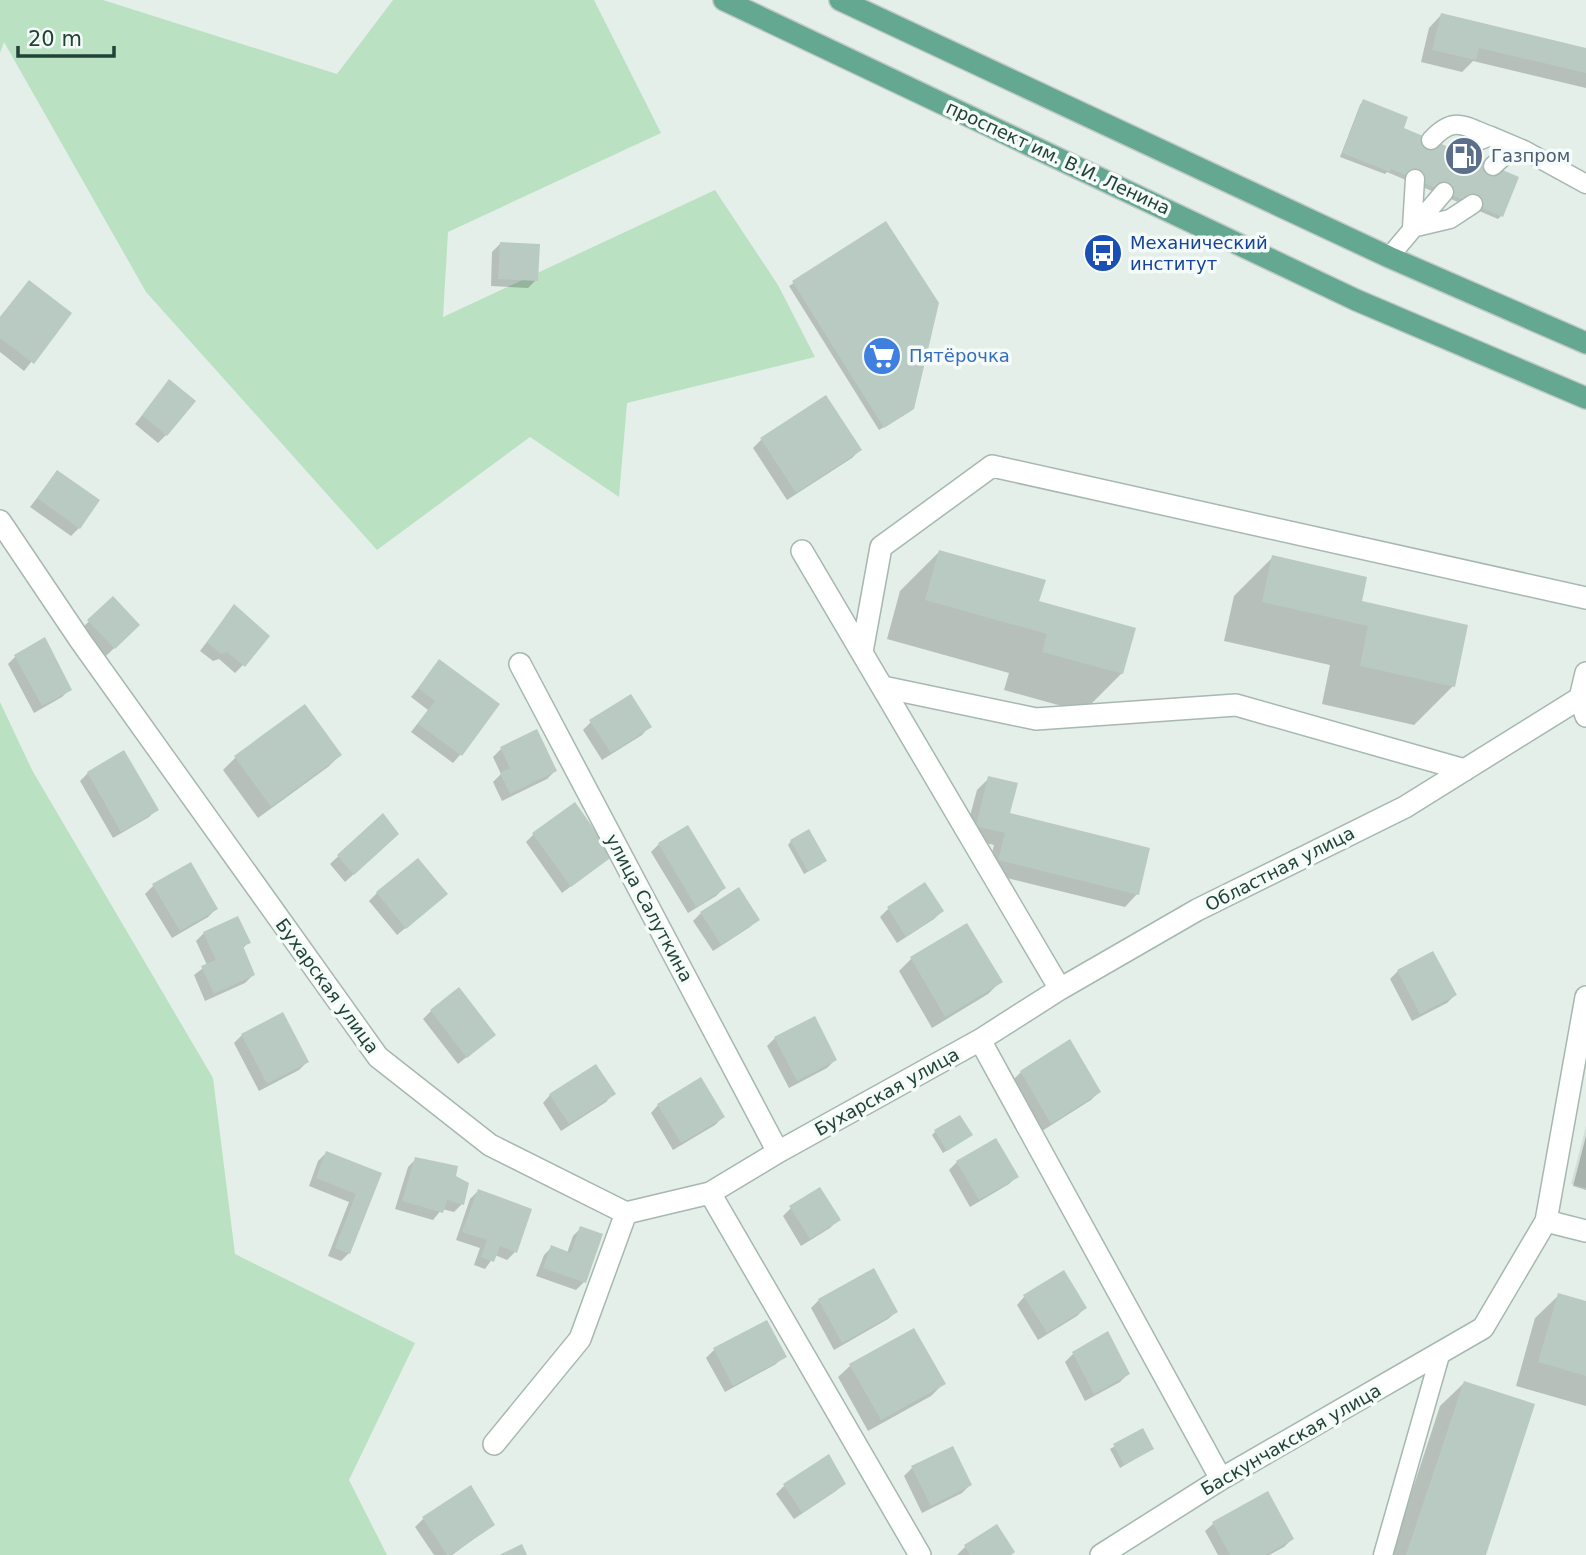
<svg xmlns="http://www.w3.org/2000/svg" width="1586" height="1555" font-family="'DejaVu Sans',sans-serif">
<rect width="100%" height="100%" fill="#e4efe9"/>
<path fill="#d2dfd8" d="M1586 1126V1188L1571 1184Z"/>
<path fill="#bbe1c3" d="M0 0H103L337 74 393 0H594L661 133 448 232 443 317 715 190 778 285 815 357 627 403 619 497 530 437 377 550 146 292 4 42 0 53Z
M0 702 32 770 213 1078 235 1254 415 1343 349 1480 387 1555H0Z"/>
<path fill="#0003" d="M1441 15 1586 50V88L1473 61 1462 72 1421 62 1429 28Z
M1363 101 1402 129 1501 216 1498 219 1387 172 1385 174 1340 157 1360 105Z
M885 224 909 412 879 430 789 286Z
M500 244 536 280 528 288 491 286 492 252Z
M29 282 70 313 24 371 0 352V317Z
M169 382 166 435 158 443 135 424Z
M826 398 860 450 852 458 787 500 753 448 761 440Z
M57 472 79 528 71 536 30 507Z
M939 552 1037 602 1122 673 1083 712 1004 690 1009 673 887 639 900 591Z
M1273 557 1360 602 1453 686 1414 725 1322 704 1330 665 1224 641 1234 596Z
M113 598 138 625 106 656 80 630Z
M234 606 243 665 235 673 219 659 213 661 200 651Z
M16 656 70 689 62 697 34 713 8 664Z
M439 662 460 755 453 763 411 732 428 710 411 697Z
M304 706 340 755 328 767 258 818 223 770 235 758Z
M591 722 649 727 642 735 602 760 583 730Z
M501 749 555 771 547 779 502 801 493 782 501 774 493 757Z
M123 753 157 809 149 817 113 838 80 781 88 773Z
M989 778 1008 815 1137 894 1125 907 987 873 994 845 964 838 977 790Z
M382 815 389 842 345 882 330 864Z
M534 834 611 856 562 893 526 842Z
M791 841 822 864 804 874 788 845Z
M659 844 724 888 716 896 688 913 651 852Z
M925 884 942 911 934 919 897 943 880 917 888 909Z
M153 886 216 909 208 917 172 938 145 894Z
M377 893 437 902 397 935 369 901Z
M701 913 758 919 750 927 713 951 693 921Z
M967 925 1001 981 988 994 932 1028 899 971 911 959Z
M204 933 248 943 242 949 253 975 245 983 205 1001 194 975 207 965 196 941Z
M1398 971 1455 995 1447 1003 1412 1021 1390 979Z
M431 1011 494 1035 458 1064 423 1019Z
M242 1035 307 1062 299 1070 259 1091 234 1043Z
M775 1038 835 1060 827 1068 789 1088 767 1046Z
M1021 1072 1099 1092 1091 1100 1042 1131 1013 1080Z
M613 1094 606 1102 561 1131 543 1103 550 1095Z
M658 1105 723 1117 715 1125 673 1150 651 1113Z
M936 1131 967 1138 943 1153 932 1135Z
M1586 1136V1190L1573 1186Z
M326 1153 380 1174 349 1253 341 1261 328 1256 349 1202 309 1186 318 1161Z
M416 1159 454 1177 462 1204 454 1212 442 1209 433 1220 395 1209 408 1167Z
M957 1162 1017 1176 1009 1184 970 1207 949 1170Z
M478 1191 515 1252 507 1260 495 1255 485 1269 474 1265 480 1248 456 1240 470 1199Z
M791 1208 838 1220 830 1228 801 1246 783 1216Z
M581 1228 584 1282 576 1290 536 1276 544 1255 552 1247 567 1253 573 1236Z
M1559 1295 1586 1303V1406L1516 1386 1535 1318Z
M1024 1297 1085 1308 1077 1316 1038 1340 1017 1305Z
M819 1300 896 1312 888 1319 834 1350 811 1308Z
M766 1323 784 1356 776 1364 725 1392 706 1358 714 1350Z
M1073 1354 1128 1374 1120 1382 1085 1401 1065 1362Z
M851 1365 943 1384 931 1396 868 1431 838 1377Z
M1464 1383 1484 1555H1391L1440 1406Z
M1143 1430 1152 1449 1120 1468 1110 1449Z
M912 1468 970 1485 962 1493 922 1513 904 1476Z
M844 1483 836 1491 794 1519 776 1494 784 1486Z
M1267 1493 1292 1539 1284 1547 1269 1555H1218L1205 1531 1213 1524Z
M423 1519 493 1525 452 1555H434L415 1527Z
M965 1547 1010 1555H957Z"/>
<path fill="#b9cac2" d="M1441 13 1586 48V73L1479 48 1476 60 1432 50Z
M1363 99 1408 117 1404 128 1519 177 1503 217 1391 169 1390 172 1342 153Z
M886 221 939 303 914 409 884 428 792 281Z
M500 242 540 244 538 281 498 279Z
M29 280 72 313 34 364 0 338V317Z
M169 379 196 401 167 436 142 415Z
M826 395 862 450 796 493 760 438Z
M57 470 100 500 80 529 37 498Z
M939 550 1046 580 1039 601 1136 628 1123 674 1042 652 1047 634 925 600Z
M1272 555 1367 577 1362 601 1468 625 1455 687 1360 666 1368 626 1262 602Z
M113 596 140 625 115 649 87 620Z
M234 604 270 636 245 667 227 652 221 654 207 642Z
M45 637 72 690 42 706 14 655Z
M439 659 500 704 462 756 418 724 435 701 418 688Z
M631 694 652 727 611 753 589 720Z
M305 704 342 755 271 807 234 756Z
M537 729 557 771 510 794 500 773 510 768 500 747Z
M124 750 159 810 121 832 87 772Z
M988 776 1018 783 1010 813 1150 848 1139 895 998 860 1005 833 976 826Z
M575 802 613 856 571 887 532 833Z
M383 813 399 834 354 875 337 855Z
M688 825 726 888 696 907 658 843Z
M809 829 827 861 808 871 790 840Z
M418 858 448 894 406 929 376 892Z
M191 862 218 909 180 931 152 884Z
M925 882 944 911 906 937 887 907Z
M739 887 760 920 721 945 700 912Z
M238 916 251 943 243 946 255 975 214 994 201 966 216 960 203 932Z
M967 923 1003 982 945 1017 910 957Z
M1433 951 1457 995 1420 1014 1397 970Z
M459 987 496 1035 467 1058 430 1010Z
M283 1012 309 1062 267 1084 241 1034Z
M815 1016 837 1060 797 1081 774 1037Z
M1070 1039 1101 1092 1051 1124 1020 1071Z
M596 1064 616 1094 569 1124 549 1094Z
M701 1077 725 1117 681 1143 657 1104Z
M960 1115 973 1135 947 1151 934 1130Z
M996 1138 1019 1177 979 1200 956 1161Z
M326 1151 382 1173 350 1254 335 1248 356 1194 316 1178Z
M415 1157 458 1166 456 1176 469 1183 464 1205 447 1200 443 1213 402 1201Z
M820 1187 841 1220 810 1239 789 1206Z
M478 1189 532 1209 517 1253 500 1246 494 1262 481 1257 487 1240 462 1232Z
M580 1226 603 1234 586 1283 543 1268 551 1245 571 1253Z
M874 1268 898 1312 842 1343 818 1299Z
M1064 1270 1087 1308 1047 1333 1023 1295Z
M1558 1293 1586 1301V1376L1538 1362Z
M767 1320 787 1357 733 1386 713 1348Z
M914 1328 946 1384 881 1420 849 1364Z
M1108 1331 1130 1374 1094 1394 1072 1352Z
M1464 1381 1535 1404 1486 1555H1406Z
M1143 1428 1154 1449 1124 1465 1113 1444Z
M953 1446 972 1485 931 1506 911 1466Z
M829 1454 846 1484 802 1513 783 1484Z
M471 1485 495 1525 450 1555H447L422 1517Z
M1268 1491 1294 1539 1265 1555H1230L1212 1522Z
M997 1524 1015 1552 1011 1555H970L964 1545Z
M522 1544 527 1555H499Z"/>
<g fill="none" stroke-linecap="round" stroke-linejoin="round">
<defs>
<path id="lane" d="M1431 140C1454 115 1463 126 1491 136
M1463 153 1475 142 1491 136 1524 150 1586 184
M1493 166 1506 154 1524 150
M1415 179 1412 228 1450 219 1473 204
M1389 257 1444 192
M1383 1555 1440 1355"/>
<path id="street" d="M0 521 80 640 378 1057 490 1145 626 1213 710 1193 778 1152 980 1040 1060 989 1197 910 1405 807 1580 698
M802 551 1060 989
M862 652 881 547 992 466 1586 598
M520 664 778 1152
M1586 673 1580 698 1586 716
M883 687 1036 719 1236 705 1465 770
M980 1040 1221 1479
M710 1193 920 1555
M1546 1221 1586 1231
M494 1444 580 1339 626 1213
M1101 1555 1221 1479 1483 1328 1546 1221 1586 997"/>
<path id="primary" d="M724 0 1356 300 1586 398
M840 0 1389 257 1586 343"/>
</defs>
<use href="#lane" stroke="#a6b8b0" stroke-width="21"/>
<use href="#street" stroke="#a6b8b0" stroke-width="24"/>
<use href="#primary" stroke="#c1cac7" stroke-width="24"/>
<use href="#lane" stroke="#fff" stroke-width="18"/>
<use href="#street" stroke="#fff" stroke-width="21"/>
<use href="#primary" stroke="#65a892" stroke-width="21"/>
</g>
<defs>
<symbol id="fuel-disc" viewBox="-11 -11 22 22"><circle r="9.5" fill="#5c6f8a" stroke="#f5fbf8"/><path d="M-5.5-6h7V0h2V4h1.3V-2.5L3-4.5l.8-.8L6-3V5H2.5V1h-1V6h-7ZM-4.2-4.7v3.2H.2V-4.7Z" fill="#fff"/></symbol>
<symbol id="bus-disc" viewBox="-11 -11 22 22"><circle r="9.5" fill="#1a4fb4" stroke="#f5fbf8"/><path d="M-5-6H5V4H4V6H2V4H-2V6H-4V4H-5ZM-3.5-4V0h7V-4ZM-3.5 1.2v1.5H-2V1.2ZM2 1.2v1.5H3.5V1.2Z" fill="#fff"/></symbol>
<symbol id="supermarket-disc" viewBox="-11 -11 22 22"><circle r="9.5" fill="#3f7fe0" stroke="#f5fbf8"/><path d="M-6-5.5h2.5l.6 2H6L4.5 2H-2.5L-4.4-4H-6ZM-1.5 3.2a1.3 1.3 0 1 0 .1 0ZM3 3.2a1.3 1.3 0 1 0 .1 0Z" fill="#fff"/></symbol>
</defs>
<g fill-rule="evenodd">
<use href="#fuel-disc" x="1442" y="134" width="44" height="44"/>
<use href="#bus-disc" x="1081" y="231" width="44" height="44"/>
<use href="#supermarket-disc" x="860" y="334" width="44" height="44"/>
</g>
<g text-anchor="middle" stroke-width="7" stroke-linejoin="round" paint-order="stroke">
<g font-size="18" fill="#4e5e75" stroke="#f5fbf8" text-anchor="start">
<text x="1491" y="162">Газпром</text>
</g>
<g font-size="18" fill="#214337" stroke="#f5fbf8">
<text transform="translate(1058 158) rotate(25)" y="6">проспект им. В.И. Ленина</text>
<text transform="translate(1280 869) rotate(-27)" y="6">Областная улица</text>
<text transform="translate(649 908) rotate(62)" y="6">улица Салуткина</text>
<text transform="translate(327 986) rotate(54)" y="6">Бухарская улица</text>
<text transform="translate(887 1092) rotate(-29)" y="6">Бухарская улица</text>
<text transform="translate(1291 1440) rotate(-30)" y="6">Баскунчакская улица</text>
</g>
<g font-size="18" fill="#164399" stroke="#f5fbf8" text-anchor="start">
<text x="1130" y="249">Механический<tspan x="1130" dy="21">институт</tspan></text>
</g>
<g font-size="18" fill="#366cbe" stroke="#f5fbf8" text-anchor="start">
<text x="909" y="362">Пятёрочка</text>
</g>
</g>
<path d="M18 46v10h96v-10" fill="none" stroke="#214337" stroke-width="3.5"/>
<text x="28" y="46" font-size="21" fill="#214337" stroke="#f5fbf8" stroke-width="5" paint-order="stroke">20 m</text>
</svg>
